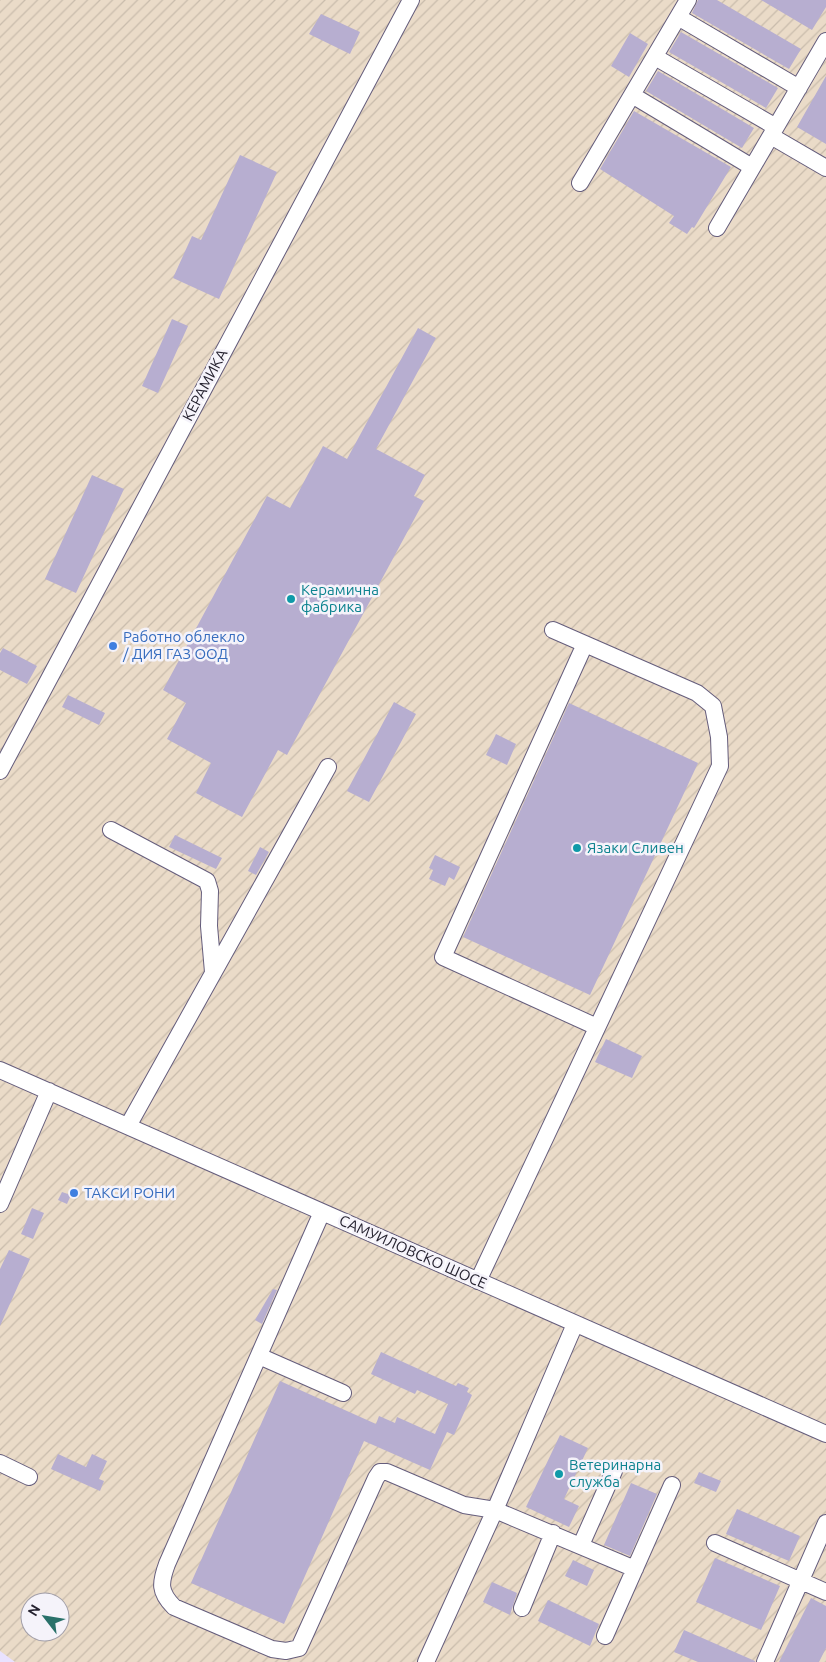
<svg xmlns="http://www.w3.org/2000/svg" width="826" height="1662" font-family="Ubuntu,sans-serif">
<defs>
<pattern id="industrial-furrows" width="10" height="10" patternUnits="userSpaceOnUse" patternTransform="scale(1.25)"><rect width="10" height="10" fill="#eadbc8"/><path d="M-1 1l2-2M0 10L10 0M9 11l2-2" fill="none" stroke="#c9bcac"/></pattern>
</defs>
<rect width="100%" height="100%" fill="#e9e2ff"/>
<path fill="url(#industrial-furrows)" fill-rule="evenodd" d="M0 0H826V1662H15L0 1651ZM30 1602H60V1632H30Z"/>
<path fill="#b7aed0" d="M698 0H717L801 49 789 69 692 13Z
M761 0H826V7L812 30Z
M321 14 360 32 350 54 309 34Z
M681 32 778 88 766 108 669 52Z
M630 33 648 44 629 77 611 66Z
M658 71 754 128 742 148 646 91Z
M826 76V144L797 127Z
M634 111 731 167 694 228 692 227 687 234 669 223 674 216 600 169Z
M240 155 277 172 219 299 173 278 192 236 201 240Z
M172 319 188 326 158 393 142 386Z
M418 328 436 338 376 449 425 475 414 496 424 501 287 755 278 750 242 817 196 793 211 763 167 739 186 703 163 690 267 496 290 508 323 446 347 459Z
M92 475 124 489 76 593 45 579Z
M3 648 37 666 27 684 0 670V653Z
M68 695 105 713 99 725 62 707Z
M394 702 416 714 369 802 347 791Z
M569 703 698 763 590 995 463 937Z
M496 734 516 744 507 765 486 755Z
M175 835 222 858 216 869 169 847Z
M260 847 269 852 256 875 248 871Z
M435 855 460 867 454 880 449 877 445 886 429 879 433 870 429 868Z
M606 1039 642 1056 632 1078 595 1062Z
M62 1192 71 1195 67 1204 58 1200Z
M32 1208 44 1213 33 1239 21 1234Z
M9 1250 30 1259 0 1326V1269Z
M273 1289 277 1290 262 1324 255 1320Z
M381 1352 456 1386 458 1383 469 1388 467 1392 472 1395 454 1435 447 1432 430 1470 364 1441 284 1624 191 1583 280 1381 376 1424 379 1416 395 1423 397 1417 435 1434 448 1404 417 1390 415 1394 371 1374Z
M560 1435 588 1448 564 1499 579 1506 569 1527 526 1507Z
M58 1454 86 1467 92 1454 107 1461 99 1479 104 1481 100 1491 51 1469Z
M699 1472 721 1481 716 1492 694 1483Z
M631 1483 657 1494 630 1556 604 1545Z
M737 1509 800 1536 789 1561 726 1534Z
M715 1558 780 1586 761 1630 696 1602Z
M573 1560 594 1570 587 1586 565 1576Z
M492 1582 517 1593 510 1615 483 1602Z
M811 1598 826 1606V1648L819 1662H779Z
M548 1600 599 1624 590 1646 538 1621Z
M684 1630 755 1661V1662H698L674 1652Z"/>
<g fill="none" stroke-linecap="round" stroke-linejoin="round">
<defs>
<path id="minor" d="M678 17 799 88
M655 57 776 127
M632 95 752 167
M771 136 826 168
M580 183 688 0
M717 228 826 41
M585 644 443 957 597 1027
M0 771 411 0
M111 830 207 881 210 891 209 926 213 972
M0 1070 826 1434
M128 1126 328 767
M0 1204 49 1091
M322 1212 167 1564C160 1583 159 1592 174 1607L272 1649 286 1651 299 1648 376 1478 380 1472H387L464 1505 495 1510 635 1569
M478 1281 720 766 719 737 713 706 697 693 553 630
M259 1356 343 1393
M0 1463 29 1477
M715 1543 826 1592
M581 1545 614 1471
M522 1608 553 1533
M605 1636 672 1485
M426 1662 495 1510 575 1324
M765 1662 826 1523"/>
</defs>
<use href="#minor" stroke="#655d7c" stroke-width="18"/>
<use href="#minor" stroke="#fff" stroke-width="16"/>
</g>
<g fill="#0f9aa8" stroke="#f5f3fa" stroke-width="2">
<circle cx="291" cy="599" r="5"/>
<circle cx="577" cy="848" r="5"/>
<circle cx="559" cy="1474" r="5"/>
</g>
<g fill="#3f7fe0" stroke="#f5f3fa" stroke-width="2">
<circle cx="113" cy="646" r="5"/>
<circle cx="74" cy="1193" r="5"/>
</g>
<g text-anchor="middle" stroke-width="5" stroke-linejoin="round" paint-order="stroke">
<g font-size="15" fill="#25222f" stroke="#f5f3fa">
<text transform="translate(205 385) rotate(-62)" y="5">КЕРАМИКА</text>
<text transform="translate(413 1252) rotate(24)" y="5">САМУИЛОВСКО ШОСЕ</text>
</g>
<g font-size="15" fill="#0d838f" stroke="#f5f3fa" text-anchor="start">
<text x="301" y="595">Керамична<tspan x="301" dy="17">фабрика</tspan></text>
<text x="587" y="853">Язаки Сливен</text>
<text x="569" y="1470">Ветеринарна<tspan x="569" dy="17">служба</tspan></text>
</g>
<g font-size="15" fill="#366cbe" stroke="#f5f3fa" text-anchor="start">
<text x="123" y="642">Работно облекло<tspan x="123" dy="17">/ ДИЯ ГАЗ ООД</tspan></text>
<text x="84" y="1198">ТАКСИ РОНИ</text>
</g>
</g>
<g transform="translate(45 1617) rotate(301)"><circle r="24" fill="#f5f3fa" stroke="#a29fa9"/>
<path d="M0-4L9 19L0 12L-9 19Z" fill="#29716a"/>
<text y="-8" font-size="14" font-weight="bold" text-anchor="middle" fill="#25222f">N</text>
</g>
</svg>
